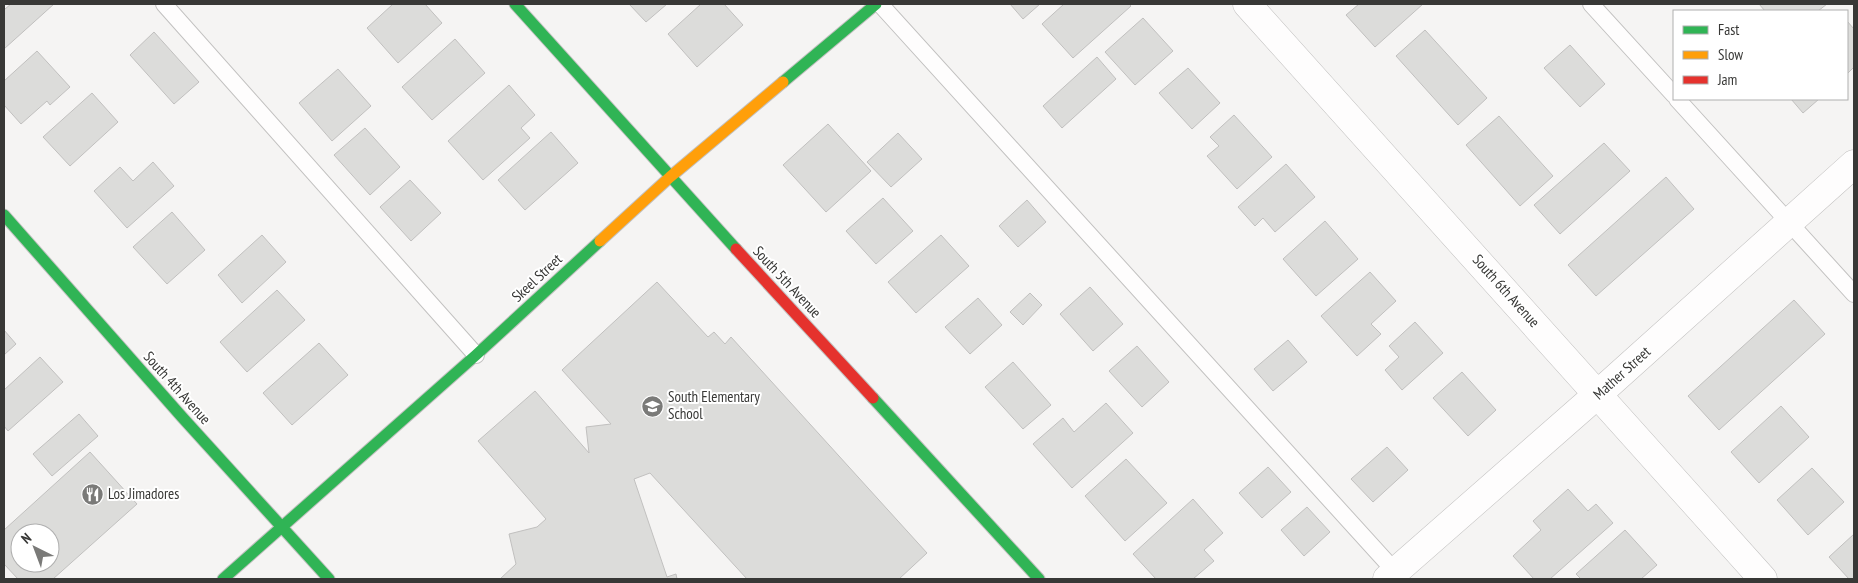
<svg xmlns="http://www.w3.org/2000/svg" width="1858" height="583" font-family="'PT Sans Narrow',sans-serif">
<rect width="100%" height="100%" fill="#f5f4f3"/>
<path fill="#dcdcda" stroke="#c1c0bf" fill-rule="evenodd" d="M11 4H54L4 49V7L5 9Z
M393 4H425L442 23 398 63 367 28Z
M629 4H667L646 22Z
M701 4H724L743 25 697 67 668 34Z
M1010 4H1040L1023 19Z
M1064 4H1129L1131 6 1073 58 1042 24Z
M1359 4H1423L1375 47 1346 15Z
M1759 4H1827L1818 11H1765Z
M1143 18 1173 51 1135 85 1105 52Z
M1847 21 1854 29V67L1847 74Z
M1425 30 1487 98 1458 125 1396 56Z
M154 32 199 82 174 104 130 55Z
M455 39 485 73 432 120 402 87Z
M1570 45 1605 84 1580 107 1544 68Z
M37 51 70 87 50 105 47 101 21 124 4 105V81Z
M1097 57 1116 79 1062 128 1043 106Z
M1188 68 1220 103 1192 129 1159 93Z
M338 69 371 106 332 141 299 103Z
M509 85 535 115 521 128 530 138 483 180 448 141Z
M92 93 118 122 70 166 43 137Z
M1791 99H1819L1803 113Z
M1234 115 1272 157 1237 189 1207 156 1219 146 1210 137Z
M1499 116 1553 176 1520 206 1466 145Z
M828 124 871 171 826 212 783 165Z
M365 128 400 167 370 195 334 155Z
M551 132 578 163 525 210 498 180Z
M898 133 922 159 891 187 867 162Z
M1604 143 1630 171 1560 234 1534 205Z
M153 162 174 186 127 228 94 191 120 167 133 181Z
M1286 164 1315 197 1275 232 1263 218 1255 226 1238 207Z
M1666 177 1694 209 1596 296 1568 265Z
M410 180 441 213 411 241 380 207Z
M883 198 913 231 876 264 846 231Z
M1027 200 1046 222 1018 247 999 226Z
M172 212 205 250 167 284 133 247Z
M1325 221 1358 259 1316 296 1283 259Z
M262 235 286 262 242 303 218 275Z
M941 235 969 266 916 313 888 282Z
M1370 272 1396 301 1371 324 1381 334 1357 356 1321 316Z
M657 282 708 337 714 332 725 344 731 337 927 553 899 579H747L650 473 634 479 667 577 676 574 677 579H500L516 564 509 534 537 527 546 519 478 441 535 391 589 453 586 427 611 424 562 370Z
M1090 287 1123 324 1093 351 1060 314Z
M277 290 305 320 247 372 220 342Z
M1030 293 1042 305 1023 325 1010 312Z
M978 298 1002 325 970 354 945 327Z
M1794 300 1825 334 1719 430 1688 396Z
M1415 322 1443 353 1402 390 1385 370 1399 357 1389 346Z
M4 330 16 344 4 355Z
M1288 340 1307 362 1273 391 1254 369Z
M319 343 348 375 292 425 263 393Z
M1137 346 1169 382 1142 407 1109 371Z
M40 357 63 382 8 431 4 426V390Z
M1013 362 1051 405 1023 429 985 387Z
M1462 372 1496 410 1468 436 1433 398Z
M1106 403 1133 433 1072 488 1033 444 1063 418 1074 432Z
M1781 406 1809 437 1759 483 1731 452Z
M79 414 98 436 52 476 33 454Z
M1387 447 1408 470 1373 502 1351 479Z
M90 452 137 504 53 579H18L4 564V530ZM20 533H50V563H20Z
M1126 459 1167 503 1125 541 1085 496Z
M1268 467 1291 492 1262 518 1239 493Z
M1812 468 1844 502 1808 535 1777 500Z
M1568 489 1588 511 1596 504 1613 523 1550 579H1534L1513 556 1541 530 1533 521Z
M1193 499 1223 533 1204 550 1214 561 1193 579H1156L1133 554Z
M1307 507 1330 532 1304 556 1281 530Z
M1625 530 1657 565 1641 579H1581L1576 574Z
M1854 534V579H1849L1829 557Z"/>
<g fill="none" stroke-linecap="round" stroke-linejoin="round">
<defs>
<path id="lane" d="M164 4 476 355
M880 4 1401 578
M1591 4 1674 95
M1677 99 1854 294"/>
<path id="street" d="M1247 4 1763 579
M1387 579 1598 394 1854 164"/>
<path id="fast" d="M515 4 736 249
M783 82 876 4
M4 215 182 417 329 579
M873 398 1039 579
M223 579 476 355 600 241"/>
<path id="slow" d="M600 241 670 177 783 82"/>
<path id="jam" d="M736 249 873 398"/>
</defs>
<use href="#lane" stroke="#c2c1c0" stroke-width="18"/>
<use href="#street" stroke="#c2c1c0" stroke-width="29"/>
<use href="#fast" stroke="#c2c1c0" stroke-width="13"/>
<use href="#slow" stroke="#c2c1c0" stroke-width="13"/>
<use href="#jam" stroke="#c2c1c0" stroke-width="13"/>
<use href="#lane" stroke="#fefdfd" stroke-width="16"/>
<use href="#street" stroke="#fefdfd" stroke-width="28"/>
<use href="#fast" stroke="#30b455" stroke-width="11"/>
<use href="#slow" stroke="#ff9f0a" stroke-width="11"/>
<use href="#jam" stroke="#e5322d" stroke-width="11"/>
</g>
<defs>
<symbol id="school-disc" viewBox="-11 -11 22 22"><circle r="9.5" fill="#7a7a78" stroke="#fff"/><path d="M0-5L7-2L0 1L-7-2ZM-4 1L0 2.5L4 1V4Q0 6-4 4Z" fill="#fff"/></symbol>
<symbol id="restaurant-disc" viewBox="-11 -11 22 22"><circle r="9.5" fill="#7a7a78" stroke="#fff"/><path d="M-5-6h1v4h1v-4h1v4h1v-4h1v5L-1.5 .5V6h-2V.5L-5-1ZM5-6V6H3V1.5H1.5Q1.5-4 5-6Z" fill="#fff"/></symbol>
</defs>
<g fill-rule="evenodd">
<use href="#school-disc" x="640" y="394" width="25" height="25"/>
<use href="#restaurant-disc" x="80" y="482" width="25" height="25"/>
</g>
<g text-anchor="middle" stroke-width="4" stroke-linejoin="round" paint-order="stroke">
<g font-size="15" fill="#383836" stroke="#fff">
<text transform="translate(537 278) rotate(-43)" y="5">Skeel Street</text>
<text transform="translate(787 282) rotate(47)" y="5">South 5th Avenue</text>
<text transform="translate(1506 291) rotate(48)" y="5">South 6th Avenue</text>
<text transform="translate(1622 373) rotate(-42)" y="5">Mather Street</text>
<text transform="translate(177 388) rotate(48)" y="5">South 4th Avenue</text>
</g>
<g font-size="15" fill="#383836" stroke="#fff" text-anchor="start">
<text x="668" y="402">South Elementary<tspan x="668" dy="17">School</tspan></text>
<text x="108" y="499">Los Jimadores</text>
</g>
</g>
<rect width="1858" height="583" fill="none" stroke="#383836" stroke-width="10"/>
<rect x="1673" y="10" width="175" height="90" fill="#ffffff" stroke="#afafaf"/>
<rect x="1683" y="26" width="25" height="8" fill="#30b455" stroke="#afafaf"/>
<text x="1718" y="35" font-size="15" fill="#383836">Fast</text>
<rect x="1683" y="51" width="25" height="8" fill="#ff9f0a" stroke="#afafaf"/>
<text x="1718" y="60" font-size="15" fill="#383836">Slow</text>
<rect x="1683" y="76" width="25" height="8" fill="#e5322d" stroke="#afafaf"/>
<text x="1718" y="85" font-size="15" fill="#383836">Jam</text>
<g transform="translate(35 548) rotate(318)"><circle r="24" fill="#ffffff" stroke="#afafaf"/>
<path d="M0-4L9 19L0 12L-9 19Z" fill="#7a7a78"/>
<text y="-8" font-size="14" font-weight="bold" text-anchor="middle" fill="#383836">N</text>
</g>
</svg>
